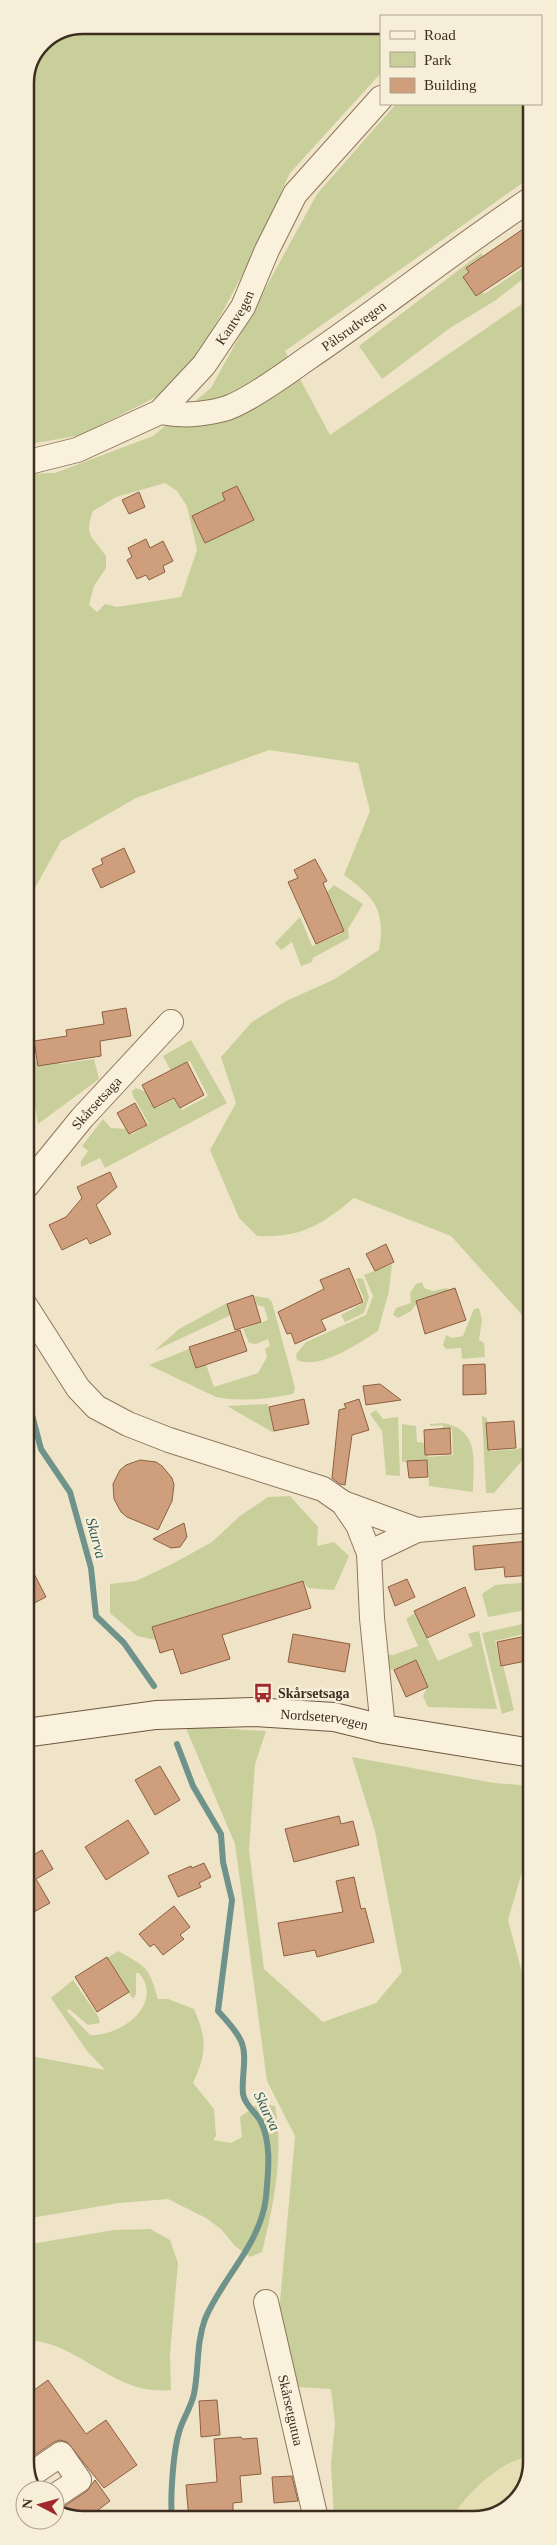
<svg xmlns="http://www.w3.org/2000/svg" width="557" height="2545" font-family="'Times New Roman',serif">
<rect width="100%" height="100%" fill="#f0e4c8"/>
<path fill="#e6deb5" d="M532 2456V2463L517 2501 482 2519H449L462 2503 494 2472 522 2457Z"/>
<path fill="#c9cf9b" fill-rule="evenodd" d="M83 25H381V73L290 173 245 270 204 346 164 393 81 435 25 445V82L42 42Z
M396 104H531V177L285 351 330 435 532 297V1326L451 1236 354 1198C321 1225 302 1238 257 1236L239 1218 210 1150 236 1103 221 1057 252 1022 286 1001 333 980 379 950C386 910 374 897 344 875L370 811 358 763 269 750 136 798 61 841 25 906V474L55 473 153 436 211 388 317 194ZM165 483 177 491 187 506 197 550 181 597 117 607 105 604 97 612 89 605 94 586 106 568V556C92 535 84 537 93 511L116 497Z
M481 253 485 258 468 270 469 272 463 277 476 296 482 292 484 294 523 268 528 275 496 300 450 328 382 379 359 346Z
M334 885 363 904 348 929 349 938 313 958 312 962 301 966 292 942 281 950 275 943 300 917 312 946 341 934 329 905 316 903Z
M191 1040 227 1103 105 1168 100 1158 81 1167V1161L88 1151 82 1146 103 1119 111 1128 127 1129 131 1135 149 1124 133 1096 132 1091 136 1088 149 1093 157 1108 176 1098 182 1110 208 1096 190 1061 171 1071 163 1056Z
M38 1058 59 1061 60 1064 94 1059 99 1079 38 1124 29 1071Z
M392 1264 389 1291 378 1331C359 1343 321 1370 297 1360L296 1354 306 1342 366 1315 373 1296 364 1275Z
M359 1278 363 1279 369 1297 364 1313 345 1322 341 1315 365 1302 356 1279Z
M422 1282 424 1288 433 1291 446 1288 453 1292 418 1302 411 1311 398 1318 393 1315 396 1308 411 1303 410 1293 416 1284Z
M254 1296 268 1298 272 1302 295 1388 293 1394C268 1399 242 1402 216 1397L149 1365 199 1345 214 1387 258 1373 267 1357 265 1349 270 1346 268 1339 256 1344 249 1343 243 1329 268 1320 264 1307 257 1305Z
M227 1303 231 1315 154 1351 179 1329Z
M479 1308 482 1320 479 1340 484 1343 485 1357 462 1359 461 1348 446 1349 443 1345 446 1335 452 1338 463 1336 474 1309Z
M268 1404 274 1433 227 1406Z
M376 1410 383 1419 398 1417 400 1476 386 1475 382 1431 370 1414Z
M482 1416 487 1418 490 1451 518 1449 528 1445 532 1449 494 1493H486Z
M443 1423C481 1430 473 1462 473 1492L429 1486 428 1461 402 1462V1424L416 1426 417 1442 426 1443 428 1457 453 1455 452 1429H443V1425L430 1426V1424Z
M290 1496 318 1527 317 1546 334 1542 349 1556 334 1590 308 1588 303 1581 152 1627 156 1640 137 1636 110 1613V1584L136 1581 172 1564 212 1542 240 1516 268 1497Z
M532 1582V1609L488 1617 482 1594 495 1585Z
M415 1613 438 1661 473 1646 468 1634 479 1631 497 1709 428 1707 423 1696 427 1687 416 1661 394 1670 387 1669 385 1654 393 1655 418 1646 406 1619Z
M532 1622V1637H525L524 1634 495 1641 501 1665H503L514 1710 502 1714 482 1633Z
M185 1726 266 1731 255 1764 249 1850 264 1969 323 2022 376 2003 402 1972 375 1831 352 1757 494 1783 532 1786V1851L527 1855 508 1920 532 2010V2456C497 2461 470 2493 449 2519H334L331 2464 335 2423 331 2389 298 2387 279 2312 295 2136 267 2081 235 1844Z
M118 1951C147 1967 149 1967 158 1999H168L194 2009C207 2039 207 2053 193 2083L214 2109 216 2136 213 2140 231 2143 242 2137 240 2117 259 2103 275 2106C284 2155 274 2204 262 2252L250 2257 235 2246 221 2229 206 2218 168 2199 119 2203 25 2219V2055L105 2070 87 2051 51 1998 73 1980 98 2016 100 2023 88 2025 69 2009 67 2011 90 2035C120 2037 165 2004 139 1973H136V1994L133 1999 106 1959Z
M150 2229 170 2240 178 2263 170 2354 171 2390C114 2397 79 2341 26 2340L25 2245 114 2230Z"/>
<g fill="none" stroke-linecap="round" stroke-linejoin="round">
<path stroke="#6f938a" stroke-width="6" d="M25 1388 41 1449 70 1492 91 1568 96 1616 124 1643 154 1686
M172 2520C170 2498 173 2450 180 2429 184 2417 191 2407 194 2394 199 2369 196 2344 205 2319 222 2278 261 2244 266 2197 268 2173 272 2145 261 2122 256 2112 245 2106 243 2094 241 2078 248 2056 241 2041 236 2030 226 2020 218 2011L232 1900 223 1862 221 1834 193 1786 177 1744"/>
</g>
<path fill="#cf9f7d" stroke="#8d5f41" d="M532 223V259L476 296 463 277 469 272 466 268Z
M237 486 254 520 205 543 192 516 225 500 222 493Z
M139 492 145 507 129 514 122 500Z
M146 539 150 548 163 541 173 561 163 566 165 572 149 580 146 575 137 579 127 560 132 557 128 548Z
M124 848 135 872 101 888 92 869 103 864 101 859Z
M315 859 327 881 323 883 344 931 316 944 288 882 298 878 294 870Z
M126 1008 131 1036 100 1041 101 1056 38 1066 34 1041 67 1036 66 1030 104 1024 102 1012Z
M187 1062 204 1095 180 1108 174 1098 154 1108 142 1085Z
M135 1103 147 1125 129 1134 117 1113Z
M110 1172 117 1187 96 1205 111 1234 90 1244 87 1238 62 1250 49 1225 66 1217 82 1198 77 1187Z
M386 1244 394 1262 375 1271 366 1254Z
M349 1268 363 1302 321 1320 326 1330 295 1344 291 1333 287 1334 278 1312 324 1289 320 1280Z
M455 1288 466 1320 425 1334 416 1301Z
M253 1295 261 1322 235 1330 227 1304Z
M240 1330 247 1351 196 1368 189 1347Z
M485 1364 486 1394 463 1395V1365Z
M380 1384 401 1400 366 1405 363 1386Z
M304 1399 309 1424 274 1431 269 1407Z
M359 1399 369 1430 352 1435 345 1485 340 1484 332 1478 339 1410 346 1408 344 1404Z
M514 1421 516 1448 488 1450 486 1423Z
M450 1428 451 1454 425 1455 424 1430Z
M140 1460 156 1462 162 1466 172 1478 174 1485 172 1501 158 1530 127 1517 121 1512 114 1499 113 1484 120 1470 126 1465Z
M427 1460 428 1477 409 1478 407 1461Z
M184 1523 187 1537 180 1547 171 1548 153 1539Z
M530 1541 532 1575 505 1577 504 1567 475 1570 473 1546Z
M25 1556 46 1597 32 1604 25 1590Z
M407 1579 415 1597 395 1606 388 1587Z
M303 1581 311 1608 222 1635 230 1659 181 1674 173 1649 160 1653 152 1627Z
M465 1587 475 1616 427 1638 414 1611Z
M293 1634 350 1644 345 1672 288 1662Z
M526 1636 531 1660 501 1666 497 1642Z
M416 1660 428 1687 406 1697 394 1670Z
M160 1766 180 1800 155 1815 135 1780Z
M339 1816 341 1824 353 1821 359 1845 294 1862 285 1829Z
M128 1820 149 1853 106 1880 85 1847Z
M42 1850 53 1869 36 1879 50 1903 25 1917V1860Z
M204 1863 211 1877 199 1883 201 1887 178 1897 168 1876 191 1866 192 1868Z
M354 1877 361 1909 365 1908 374 1942 317 1957 315 1950 284 1956 278 1923 343 1912 336 1881Z
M174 1906 190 1927 180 1935 184 1939 163 1955 154 1944 150 1947 139 1934Z
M107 1957 129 1992 97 2012 75 1977Z
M48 2380 86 2434 106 2420 137 2465 104 2488 67 2442 60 2440 54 2442 35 2455 26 2441V2396Z
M217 2400 220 2435 201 2437 199 2401Z
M241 2437 243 2439 257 2438 261 2474 240 2476 242 2502 233 2503V2511L213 2513V2516L205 2517V2520H189L186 2485 217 2482 214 2439Z
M292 2476 298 2501 274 2503 272 2477Z
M95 2480 110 2501 94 2513 99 2520H75L55 2510 63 2507 87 2491Z"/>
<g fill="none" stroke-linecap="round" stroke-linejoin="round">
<defs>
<g id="minor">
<path id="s1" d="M160 412C183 416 201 415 224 409 244 404 287 373 305 360 382 308 454 250 531 199"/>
<path id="s2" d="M25 463 77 450 160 412 204 365 243 307 267 250 295 194 381 98"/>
<path id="s3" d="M25 1188 82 1118 171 1022"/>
<path d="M25 1305 78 1388 96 1407 128 1424 169 1440 323 1489 343 1503 358 1525 369 1553 372 1618 383 1729"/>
<path d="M343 1503 417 1530"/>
<path d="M369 1553 417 1530 532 1520"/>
<path id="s4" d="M266 2302 316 2519"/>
<path d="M29 2476 61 2454 79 2480 55 2496"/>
</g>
<g id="secondary">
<path id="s5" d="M25 1733 156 1715 253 1712 334 1717 383 1729 532 1753"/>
</g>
</defs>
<use href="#minor" stroke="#8d765c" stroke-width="26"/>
<use href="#secondary" stroke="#6f573f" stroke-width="30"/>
<use href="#minor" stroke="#faf1dc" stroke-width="24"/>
<use href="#secondary" stroke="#faf1dc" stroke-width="28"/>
</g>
<defs>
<symbol id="bus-bare" viewBox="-9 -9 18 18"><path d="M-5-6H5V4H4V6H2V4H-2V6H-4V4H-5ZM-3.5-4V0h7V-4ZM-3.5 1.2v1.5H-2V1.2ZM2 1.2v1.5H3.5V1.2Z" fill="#9e2a2b" stroke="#f7eed8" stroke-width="2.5" paint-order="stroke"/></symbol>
</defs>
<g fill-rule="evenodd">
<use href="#bus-bare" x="249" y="1679" width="28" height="28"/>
</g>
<g text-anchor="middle" stroke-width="5" stroke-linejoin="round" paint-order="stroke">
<g font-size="14" fill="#3d2e20" stroke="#f7eed8">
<text dy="5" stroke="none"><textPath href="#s2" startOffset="266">Kantvegen</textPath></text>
<text dy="5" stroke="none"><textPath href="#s1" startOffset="219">Pålsrudvegen</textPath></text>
<text dy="5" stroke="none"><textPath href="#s3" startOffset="111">Skårsetsaga</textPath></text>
<text dy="5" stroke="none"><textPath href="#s5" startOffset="301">Nordsetervegen</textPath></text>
<text dy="5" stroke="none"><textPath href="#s4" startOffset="111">Skårsetgutua</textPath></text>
</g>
<g font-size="14" font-weight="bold" fill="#3d2e20" stroke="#f7eed8" text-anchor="start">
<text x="278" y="1698">Skårsetsaga</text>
</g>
<g font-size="15" font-style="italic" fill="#2f5d5a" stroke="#f7eed8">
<text transform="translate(96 1538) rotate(75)" y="5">Skurva</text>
<text transform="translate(267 2111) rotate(64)" y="5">Skurva</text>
</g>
</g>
<path d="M0 0H557V2545H0ZM83 34H474A49 49 0 0 1 523 83V2462A49 49 0 0 1 474 2511H83A49 49 0 0 1 34 2462V83A49 49 0 0 1 83 34Z" fill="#f7eed8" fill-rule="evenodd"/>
<path fill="none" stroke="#3d2e20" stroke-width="2.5" d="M83 34H474A49 49 0 0 1 523 83V2462A49 49 0 0 1 474 2511H83A49 49 0 0 1 34 2462V83A49 49 0 0 1 83 34Z"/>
<rect x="380" y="15" width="162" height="90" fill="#f7eed8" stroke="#ada18e"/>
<rect x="390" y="31" width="25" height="8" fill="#faf1dc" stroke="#ada18e"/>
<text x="424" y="40" font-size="15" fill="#3d2e20">Road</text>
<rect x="390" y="52" width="25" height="15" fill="#c9cf9b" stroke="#ada18e"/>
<text x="424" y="65" font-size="15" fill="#3d2e20">Park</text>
<rect x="390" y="78" width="25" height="15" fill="#cf9f7d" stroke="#ada18e"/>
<text x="424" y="90" font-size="15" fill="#3d2e20">Building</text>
<g transform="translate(40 2505) rotate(276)"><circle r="24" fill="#f7eed8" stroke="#ada18e"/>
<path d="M0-4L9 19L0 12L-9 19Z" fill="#9e2a2b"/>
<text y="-8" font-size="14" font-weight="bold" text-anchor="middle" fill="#3d2e20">N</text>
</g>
</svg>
